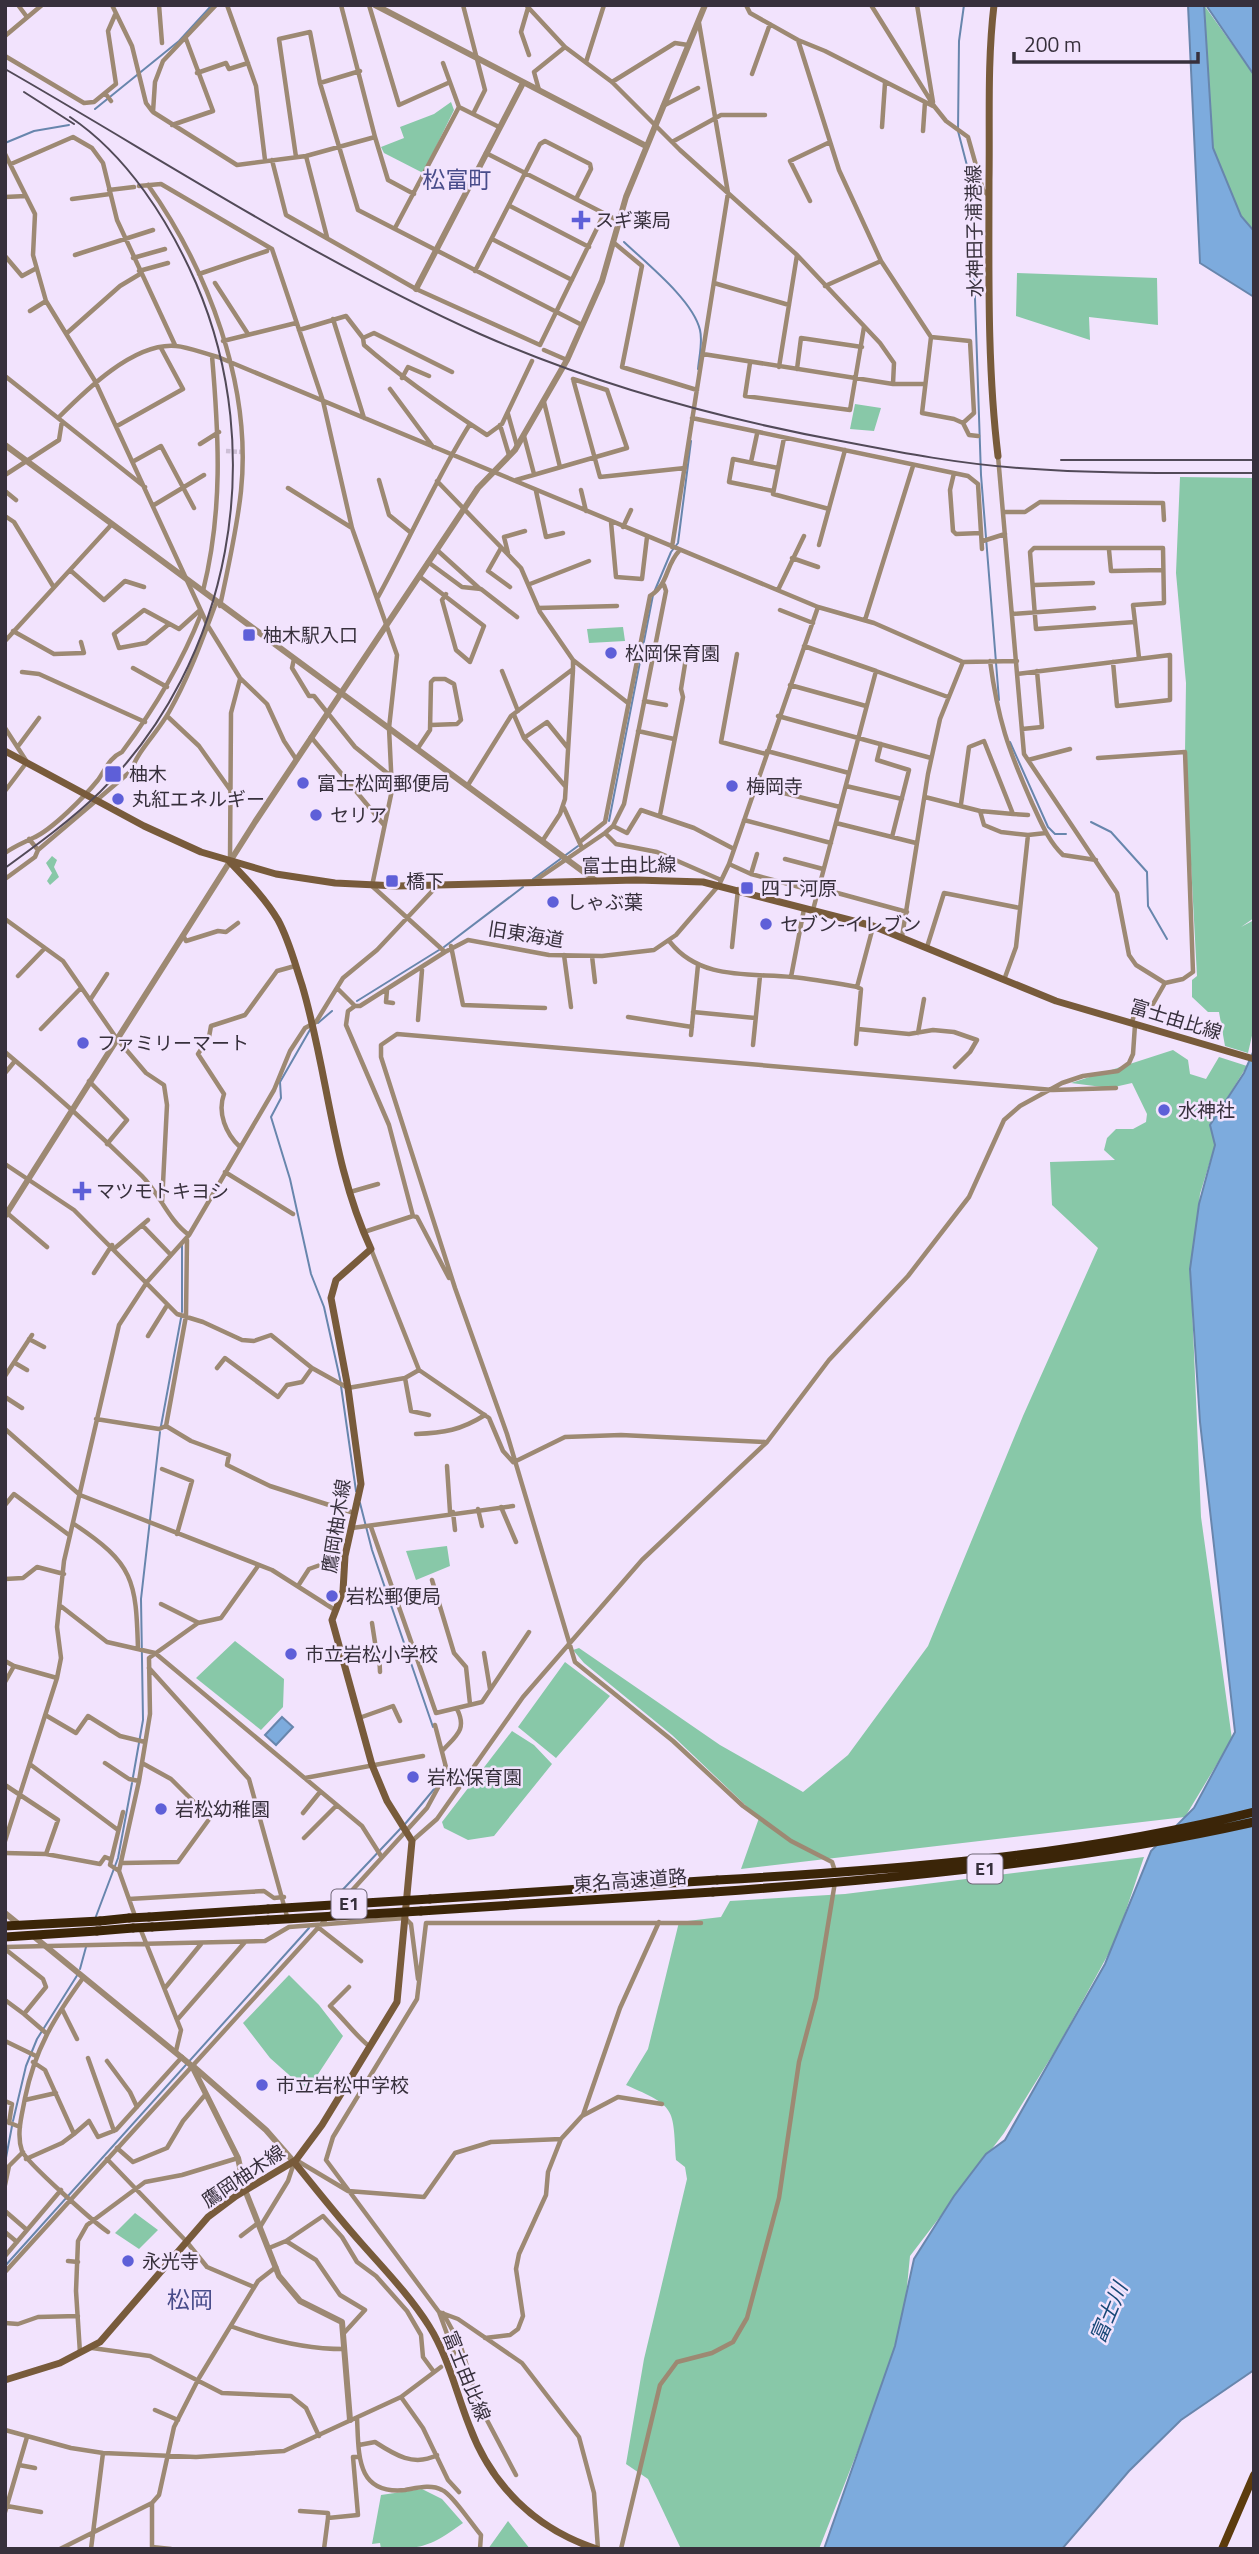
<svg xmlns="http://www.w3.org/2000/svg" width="1259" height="2554" font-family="'Titillium Web','Noto Sans JP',sans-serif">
<rect width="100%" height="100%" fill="#f2e3fd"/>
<path fill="#88c8a8" d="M1204 5 1254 75V231L1241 216 1213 148Z
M451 102 454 110 423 173 384 153 381 147 404 138 400 127 434 114Z
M1017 273 1157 278 1158 325 1089 317 1090 340 1016 316Z
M855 404 881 408 874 431 850 429Z
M1180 477 1254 478V918L1241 927 1254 920V1027L1248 1053 1225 1046 1219 1012H1208L1192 997V980L1197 976 1185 752 1186 683 1176 573Z
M623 627 625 641 589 643 587 629Z
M52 856 57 860 54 867 59 877 50 885 47 881 52 873 46 863Z
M1173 1050 1188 1060 1190 1074 1206 1079 1219 1057 1247 1066 1211 1124 1215 1145 1200 1194 1191 1282 1201 1517 1232 1739 1185 1817 741 1869 759 1818 672 1735 584 1663 573 1650 579 1648 720 1745 803 1792 848 1755 928 1646 1023 1416 1098 1248 1052 1205 1050 1162 1115 1160 1104 1150 1107 1138 1116 1129H1133L1146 1122 1147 1114 1132 1083 1110 1088 1071 1083Z
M447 1546 450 1566 416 1580 406 1551Z
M235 1641 284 1679 283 1707 261 1730 196 1678Z
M565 1662 610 1696 556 1758 518 1727Z
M512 1731 534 1745 552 1764 494 1836 468 1840 444 1828 442 1822Z
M1144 1857 1116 1940 1058 2046 1004 2133 910 2256 902 2338 819 2549H681L648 2479 626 2464 644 2359 687 2179 685 2167 676 2160C673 2107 676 2107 626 2085L648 2049 679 1922 721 1917 730 1901 845 1894Z
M289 1975 319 2005 343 2036 307 2091 270 2058 243 2023Z
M135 2213 158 2230 139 2249 115 2233Z
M422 2489 442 2499 463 2523C430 2547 422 2549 381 2549L380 2543 372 2544 381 2495Z
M508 2521 530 2549H488Z"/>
<path fill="#7dabdd" stroke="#6886ad" stroke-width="2" d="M1188 5H1204L1213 148 1241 216 1254 231V297L1200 263Z
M1206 5H1254V75Z
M1254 1050V2370L1181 2420 1129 2471 1062 2549H824L895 2346 914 2259 954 2196 986 2154 1005 2140 1105 1964 1151 1851 1194 1808 1235 1732 1200 1422 1190 1269 1199 1204 1215 1145 1210 1125 1244 1073Z
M282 1717 293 1727 276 1745 265 1735Z"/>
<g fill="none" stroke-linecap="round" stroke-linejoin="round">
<path stroke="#6886ad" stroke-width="2" d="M964 5 959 41 958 131 971 181 981 475 999 700
M95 109 179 41 212 5
M5 143 34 131 69 125
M624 242C646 263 693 300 700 330 703 342 699 357 698 369
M655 590 671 552 678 543 691 441
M1010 742 1048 827 1055 834H1066
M609 821 653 595
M1091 822 1111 832 1147 872 1148 906 1167 939
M533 879 578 846
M444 947 523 887
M357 1001 439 950
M318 1023 332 1011
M311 1028 280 1082 281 1098 271 1117 290 1179 311 1274 324 1307 340 1379 356 1491
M182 1245V1312
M161 1426 181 1318
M360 1503 372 1550 433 1727
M133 1777 143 1720 141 1599 160 1432
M441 1777 444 1766
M405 1824 435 1788
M333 1900 401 1828
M95 1919 118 1858 132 1783
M80 1969 86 1947
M13 2121 26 2066 37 2039 78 1974
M5 2163 12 2126
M5 2266 309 1928"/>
<path stroke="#cdbfd6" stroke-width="4.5" stroke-dasharray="4.5 2" stroke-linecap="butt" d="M226 451 242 452"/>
<path stroke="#9d8973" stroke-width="4.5" d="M18 5 27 17
M112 5 132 46 146 103 152 111
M159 5 162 43
M216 5 163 61 155 82 153 112 237 165 306 156 375 137 388 180 414 194
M227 5 256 86 265 160
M341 5 375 137
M369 5 399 105 448 83
M463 5 485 90 473 114
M526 5 565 47 612 82 680 150 797 255 880 343 894 363 893 384
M746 5 750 13 798 40 825 51 933 106
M871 5 934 106 946 121 968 137 983 190 989 196
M917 5 933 102
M528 8 521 32 529 55
M5 36 42 5
M798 40 839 170 881 261 931 337 922 413 954 419 963 423 969 435 978 436
M5 56 84 103 94 102 116 84 108 31 115 15
M586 62 604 5
M443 63 459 107
M197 73 226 63 229 69 248 63
M752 74 770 24
M612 82 675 43 688 45
M320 83 360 71
M539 90 534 72 565 47
M105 93 111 101
M663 106 698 88
M172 125 213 111 186 39
M882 127 885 83
M923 131 925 102
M672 142 721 115H765
M486 153 619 221
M5 154 35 214 33 255 46 301 95 381 208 626 240 678 267 704 284 741 296 759
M306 156 327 237
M296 157 279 39 310 32 320 83 358 210 582 325
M272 160 286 215 416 289 540 345 604 214
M11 164 73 137 92 148 103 163 117 220 175 345
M148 185C208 270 252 385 241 491 237 529 228 568 220 606
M139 186 161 184 272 249 323 401 352 528 397 655 389 728 392 790 372 886 445 952 468 940 549 955 602 956 654 950 676 935 719 885 729 864 818 607
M109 190 134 187
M5 197 26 196
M72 199 110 194
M810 201 790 161 830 142
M510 206 589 247
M395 228 459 107 499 127
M492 239 572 280
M613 242 642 266 622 367 697 390
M75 255 153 230
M5 256 22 276 35 269
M133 258 165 249
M139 271 168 263
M475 271 540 144 545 141 590 164 591 169 576 199
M199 274 267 251
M215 283 248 334
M714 283 789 305
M825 286 881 261
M30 311 46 301
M333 319 364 418
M299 330 346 316 363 338 364 345C403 379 444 407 487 435L502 424 532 361
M67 333 120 286 140 274
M931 337 970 341 974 413 963 423
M363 338 374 333 452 372
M223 341 296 323
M544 350 567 360
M703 354 893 384H924
M750 363 745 396 850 410 864 327
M779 367 797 255
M797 369 801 338 862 347
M5 376 145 487
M402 378 408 367 429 376
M573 379 600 477 685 468
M390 389 433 447
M544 402 560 467
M508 414 517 446
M58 418C85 391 134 342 176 346 189 347 205 354 218 357L818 607 874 623 963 662 1017 661
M692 418 968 476 978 484 982 549
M500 425 509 455
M117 426 183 389 161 348
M524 436 534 474
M784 438 773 494 829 509
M200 444 219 432
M998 456 1024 754 1117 893 1129 955 1136 965 1165 983 1183 979 1193 972 1185 752 1098 758
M134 461 161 446 194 508
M751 462 757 434
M954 473 950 490 953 531 956 534 981 533
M5 475 59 440 62 421
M379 480 389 515 410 532
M516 480 627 448 607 390 573 379
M437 481 521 568 540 612 573 660V669L511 716 468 785
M288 488 352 528
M581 490 586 511
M5 491 16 500
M536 491 546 537 563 533
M773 491 729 482 733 459 778 468
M154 505 204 475
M1003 512H1025L1040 502 1163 503 1164 520
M5 516 14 522 53 586
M611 522 616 577 642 579 647 537
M623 527 631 510
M983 541 1005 534
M819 545 845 450
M672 547 728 193 699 23
M501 548 488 571 510 587
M437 550 480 589
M1109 550 1111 571 1163 570
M508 553 504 537 525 531
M792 558 818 567
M428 562 462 587 481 589 517 617
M70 570 104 600 125 581 144 587
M419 576 484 626 470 662 456 650 442 600 446 594
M530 584 589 561
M1034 585 1093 583
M778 590 804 536
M203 591C223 511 219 437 212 356
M378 597C410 539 435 480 470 424
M538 608 617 606
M780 610 813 623
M1012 614 1094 608
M865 620 913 466
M1135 622 1133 605 1164 603 1163 548H1034L1030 552 1036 629 1135 622 1139 658
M169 624 146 643 119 648 114 634 144 610 179 629 199 611
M13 631 54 654 84 653 81 642
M5 641 112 524
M804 646 876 671
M737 654 721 742 766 754
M294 659 292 668 309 696H314L355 747 392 777
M573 660 628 703
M990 661C998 720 1008 749 1032 803 1041 822 1048 841 1063 855L1096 860
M133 668 167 687
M502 671 518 711
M22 672 39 674 145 722
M1017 674 1170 655V700L1117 706 1113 662
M790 685 866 706
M644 701 666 705
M514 715 524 738 565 786
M167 716 199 746 231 791
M778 716 931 758
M5 728 27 762 5 791
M1022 729 1042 727 1037 671
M638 731 674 739
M311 737 384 825
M524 738 547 722 568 748
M881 744 877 760 909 770 892 837
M19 745 39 718
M418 748 430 730 431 682 434 679H445L454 684 461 720 457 724 431 725
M767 751 849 773
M1028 760 1070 749
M755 786 840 807
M846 786 902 799
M925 797 980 811 984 825 1001 832 1028 835
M961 804 969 747 984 741 1013 814 980 811
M564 808 582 848
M1013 814 1028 815
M660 815 683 697 681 689 686 658
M744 820 831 843
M836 823 916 843
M613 826 627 833 641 810 694 828 734 849
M605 833 616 844 657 852 721 880
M29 839 38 850
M543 840 560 814 565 799 573 670
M581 841 605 822 650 596C669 584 665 566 679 551
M5 853C15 846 23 843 33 838 52 830 85 796 98 780 106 769 109 758 122 752 155 708 181 665 201 614
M785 859 823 869
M230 861 231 713 240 679
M729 864 751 874 818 892
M751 874 757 854
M5 879 35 857 38 850 131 771C138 750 158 732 169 712 189 677 202 640 216 603
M533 882 605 833 613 826 624 804 666 591 664 585
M819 888 907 912
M813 910 876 671 948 697
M5 919 63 961 117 1039 146 1073 164 1085 167 1105 162 1203
M183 935 186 941 218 931 226 932 238 923
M902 937 928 774 940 719 963 662
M670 942C700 980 748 973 792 977 814 979 835 983 857 987
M451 946 463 1005 545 1008
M732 947 738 889
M927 947 944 893 1020 908
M564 955 571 1007
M592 956 595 982
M18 976 45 948
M791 977 804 909
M1004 980 1016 947 1028 835 1046 833
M337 988 355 1006H360L445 952
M387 990 386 1002 393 1003
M90 1000 107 974
M355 1006 348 1011 346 1025 389 1125 413 1216
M693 1012 755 1018
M628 1017 692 1027
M418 1020 422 970
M1132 1022 1136 1009 1153 1004 1165 983
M41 1029 81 988
M858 1029 909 1034 933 1030 954 1032 977 1040 970 1052 955 1067
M918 1033 924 999
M691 1035 698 965
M856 1044 861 989 857 987 873 927
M753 1045 760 976
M5 1052C52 1091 98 1133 142 1176 160 1194 168 1220 189 1235
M5 1073 15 1061
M89 1081 127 1120 107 1144
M240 1147C226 1134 217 1113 224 1094L198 1054 209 1037 211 1026 245 1015 277 971 295 966
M5 1164 74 1210 177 1314 203 1322 242 1340 254 1341 271 1335 312 1368 348 1388 405 1378 419 1370
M225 1172 293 1214
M350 1192 378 1184
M7 1213 47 1247
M142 1225 170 1254
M364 1232 413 1216 417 1217 449 1278
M115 1248 148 1220
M371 1249 419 1370 489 1418 503 1451 513 1462
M94 1273 112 1245
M148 1336 166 1307
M29 1339 44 1347
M15 1363 27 1370
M217 1368 225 1358 278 1397 287 1385 302 1382 312 1368
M5 1376 32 1335
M405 1378 411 1411 429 1415
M5 1397 22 1408
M96 1419 159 1429 166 1426 191 1441 229 1455 227 1465 270 1486 354 1513
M166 1426 186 1316 187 1240
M5 1429 80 1495 272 1570 335 1610
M416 1434C444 1433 461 1430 485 1415
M514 1462 565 1437 621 1435 765 1442
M447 1466 450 1512
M162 1469 192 1481 177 1534
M5 1505 14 1494 69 1535
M501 1507 516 1542
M478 1509 482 1526
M453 1512 455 1530
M74 1524C134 1564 136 1580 138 1649
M371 1527 436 1713 482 1702 529 1632
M352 1528 513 1506
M5 1579 23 1578 37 1567 64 1574
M432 1580 454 1653 466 1667 470 1704
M298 1586 309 1569 345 1556
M161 1604 197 1622
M62 1607 107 1642 155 1653 362 1826 381 1856
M372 1623 376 1649 379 1650 380 1672
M484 1653 490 1689
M339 1654 376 1649
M5 1661 14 1666
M149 1668 249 1779 288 1920
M5 1682 14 1666 57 1678
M47 1716 76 1733 88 1716 120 1736 145 1742
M359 1718 393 1706 400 1721
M443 1750C457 1735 467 1729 457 1709
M105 1763 129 1779 139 1781
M31 1765 118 1830
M305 1778 423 1756
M5 1785 58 1820 46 1854
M123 1812 110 1865 119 1871 135 1916
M303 1813 320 1792
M304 1838 337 1805
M5 1841 57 1678 61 1658 57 1627 64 1561 119 1325 147 1282 189 1235 274 1090 290 1051 305 1028 316 1022 343 978 377 950 437 886
M412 1841 437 1819 523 1697 642 1560 767 1442 829 1360 908 1276 969 1197 1004 1120 1020 1106 1062 1083 1083 1076 1118 1071 1129 1063 1133 1054 1135 1025
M5 1853 46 1854 100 1864 105 1857 110 1859
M123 1863 178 1862 210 1818 171 1779 142 1763
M119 1871 139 1781 150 1714 149 1658 198 1623 221 1618 258 1566
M836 1874 832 1862 791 1841 743 1806 673 1741 575 1662 507 1434 455 1288 381 1057V1045L397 1034 1053 1090 1116 1088
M129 1899 264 1891 274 1898 284 1897
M140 1928 181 2030 176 2051
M319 1928 361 1961
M5 1947 265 1941 289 1927 405 1918 411 1924 418 1979
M5 1949 43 1979 46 1987 24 2014 46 2033
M83 1978C54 2018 35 2049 25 2098 22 2115 16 2134 22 2151 26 2162 95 2223 108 2232
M349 1987 330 2006C345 2020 354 2034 370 2047
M165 1988 201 1944
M5 2000 24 2014
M62 2009 77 2039
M177 2020 245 1942
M5 2041 36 2056
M88 2058 114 2131
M107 2061 130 2092 137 2107
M33 2062 45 2070 74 2134 89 2121 98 2137 116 2130 182 2057
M25 2100 56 2093
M5 2101 12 2104 9 2123
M583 2115 620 2008 659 1922
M5 2121 20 2127
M117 2148 133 2162 167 2148 183 2121 205 2095
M26 2159 62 2143 74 2134
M107 2159 186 2241 207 2267 254 2287
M296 2160 348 2191 424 2197 455 2153 491 2142 561 2139
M5 2185 9 2166 23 2152
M5 2211 27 2230
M260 2227 288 2181 294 2163
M5 2232 17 2242
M241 2236 258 2223
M286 2241 323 2216 342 2237 357 2262 376 2276 407 2311 421 2335 423 2357 434 2372
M269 2248 286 2241 316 2260 340 2295 365 2310 344 2333
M5 2256 61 2190
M68 2261 78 2262
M5 2272 427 1808 447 1771 435 1725
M439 2312 458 2319 522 2363 579 2437 594 2493 598 2549
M443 2313 460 2344 479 2405 516 2475
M5 2323 18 2324 38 2317 78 2316
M233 2327C269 2340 306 2349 344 2349
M485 2338 510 2335 518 2329 523 2316 516 2269 519 2254 546 2195 548 2172 561 2139 582 2116 618 2097 662 2104
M92 2348 150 2356 222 2393 291 2396 306 2408 319 2436
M80 2353 76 2291 78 2241 87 2225 145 2182 182 2175 238 2158
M452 2358 454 2353 439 2312 326 2160 333 2137 417 1999 426 1923H701
M401 2397 423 2428 448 2480 459 2492
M155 2410 178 2420
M357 2418C359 2453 355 2495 405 2490 417 2488 431 2484 442 2490 452 2494 473 2526 481 2535L480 2549
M5 2430 71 2448 103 2453 196 2457 284 2451 401 2397 441 2367
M359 2445 375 2442C395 2455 414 2467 437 2455
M19 2465 35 2468
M7 2506 41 2512
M300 2511 328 2513V2518
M5 2512 27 2437
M152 2547 171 2549
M60 2549 152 2503 159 2495 174 2427 199 2378 258 2281 276 2267
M91 2549 103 2453
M152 2549V2503
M324 2549 328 2518 358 2515 353 2457H359
M621 2549 660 2385 677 2362 712 2353 733 2342 747 2318 779 2198 799 2062 816 1998 835 1882"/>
<path stroke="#9d8973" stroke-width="6" d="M375 5 646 146
M416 289 523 83
M5 445 596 881
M5 1216 255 822 478 488 515 450 567 360 602 281 626 197 705 5
M5 1913 21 1926
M32 1935 192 2066 238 2158 245 2190 279 2276 300 2301 342 2322 350 2420
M194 2067 266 2130 294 2162"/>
<path stroke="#785b3b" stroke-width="7" d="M994 5C987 64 990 122 989 180 989 272 987 365 998 456
M5 751 144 826 201 852 276 874 335 883 397 886 636 880 703 882 873 926 1056 1001 1254 1059
M294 2162C316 2189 338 2217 362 2244 385 2270 410 2296 429 2326 448 2356 456 2392 469 2425 491 2485 535 2529 597 2549
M5 2380 60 2363 100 2342 208 2217 236 2196 296 2160 322 2125 397 2002 412 1841 387 1801 372 1765 332 1620 343 1591 345 1556 361 1484 348 1388 331 1298 336 1280 371 1249C332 1166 328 1072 302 985 295 964 289 940 278 920 265 898 247 880 230 862"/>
<path stroke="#5c3b0d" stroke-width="8" d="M1222 2549 1254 2475"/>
<path stroke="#3b2508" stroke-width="9" d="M430 1899 717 1880
M421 1911 713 1892
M149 1917 268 1909
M100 1921 129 1918
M152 1927 268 1920
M97 1931 133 1928"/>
<path stroke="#524a58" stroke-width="2" d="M5 69C162 159 315 260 480 334 598 386 720 419 846 442 903 453 961 464 1019 468 1097 474 1175 473 1254 473
M24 92 74 124
M1061 460H1254
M5 868C38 844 71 820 100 792 232 660 269 453 196 283 169 221 127 155 70 117"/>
<path stroke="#3b2508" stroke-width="9" d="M717 1880C896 1870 1079 1856 1254 1812
M713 1892C895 1879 1075 1862 1254 1822
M268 1909 430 1899
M129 1918 149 1917
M268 1920 421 1911
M5 1926 100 1921
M133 1928 152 1927
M5 1937 97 1931"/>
</g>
<g fill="#5e5fd8" stroke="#f2e3fd" stroke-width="2.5">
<path d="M577.5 209.5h7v7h7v7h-7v7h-7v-7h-7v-7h7z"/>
<rect x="242" y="628" width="14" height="14" rx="3.5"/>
<circle cx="611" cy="653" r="7"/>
<rect x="104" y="765" width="18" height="18" rx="3.5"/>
<circle cx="303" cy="783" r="7"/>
<circle cx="732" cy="786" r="7"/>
<circle cx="118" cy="799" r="7"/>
<circle cx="316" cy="815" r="7"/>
<rect x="385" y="874" width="14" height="14" rx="3.5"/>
<rect x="740" y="881" width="14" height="14" rx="3.5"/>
<circle cx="553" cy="902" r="7"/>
<circle cx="766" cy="924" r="7"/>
<circle cx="83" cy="1043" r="7"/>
<circle cx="1164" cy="1110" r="7"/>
<path d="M78.5 1180.5h7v7h7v7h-7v7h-7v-7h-7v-7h7z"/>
<circle cx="332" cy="1596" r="7"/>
<circle cx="291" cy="1654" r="7"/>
<circle cx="413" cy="1777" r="7"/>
<circle cx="161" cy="1809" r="7"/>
<circle cx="262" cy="2085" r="7"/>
<circle cx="128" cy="2261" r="7"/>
</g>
<g text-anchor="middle" stroke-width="5" stroke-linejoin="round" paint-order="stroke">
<g fill="#f2e3fd" stroke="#6f6676" stroke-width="2">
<rect x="967.5" y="1854.5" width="35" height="29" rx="5"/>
<rect x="331.5" y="1889.5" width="35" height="29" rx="5"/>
</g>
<g font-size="18" font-weight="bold" fill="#37303c">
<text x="985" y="1875">E1</text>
<text x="349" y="1910">E1</text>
</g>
<g font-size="19" fill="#37303c" stroke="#f2e3fd" text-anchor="start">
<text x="595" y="227">スギ薬局</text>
<text x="263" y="642">柚木駅入口</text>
<text x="625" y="660">松岡保育園</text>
<text x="129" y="781">柚木</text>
<text x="317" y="790">富士松岡郵便局</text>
<text x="746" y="793">梅岡寺</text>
<text x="132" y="806">丸紅エネルギー</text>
<text x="330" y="822">セリア</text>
<text x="406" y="888">橋下</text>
<text x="761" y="895">四丁河原</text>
<text x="567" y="909">しゃぶ葉</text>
<text x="780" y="931">セブン-イレブン</text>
<text x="97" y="1050">ファミリーマート</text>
<text x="1178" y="1117">水神社</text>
<text x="96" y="1198">マツモトキヨシ</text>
<text x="346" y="1603">岩松郵便局</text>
<text x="305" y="1661">市立岩松小学校</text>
<text x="427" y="1784">岩松保育園</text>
<text x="175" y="1816">岩松幼稚園</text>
<text x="276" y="2092">市立岩松中学校</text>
<text x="142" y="2268">永光寺</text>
</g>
<g font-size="19" fill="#37303c" stroke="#f2e3fd">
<text transform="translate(974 231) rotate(-91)" y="7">水神田子浦港線</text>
<text transform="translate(629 865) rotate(-1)" y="7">富士由比線</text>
<text transform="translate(526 934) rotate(9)" y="7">旧東海道</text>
<text transform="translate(1176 1019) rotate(17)" y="7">富士由比線</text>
<text transform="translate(336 1526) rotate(-81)" y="7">鷹岡柚木線</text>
<text transform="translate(630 1880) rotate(-4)" y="7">東名高速道路</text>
<text transform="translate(243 2176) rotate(-34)" y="7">鷹岡柚木線</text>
<text transform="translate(467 2376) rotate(68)" y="7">富士由比線</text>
</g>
<g font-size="21" font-style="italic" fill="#184877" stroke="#f2e3fd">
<text transform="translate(1109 2313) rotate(-67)" y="7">富士川</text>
</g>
<g font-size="23" fill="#484c8a" stroke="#f2e3fd">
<text x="457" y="188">松富町</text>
<text x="190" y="2308">松岡</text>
</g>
</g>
<rect width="1259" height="2554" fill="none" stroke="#37303c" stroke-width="14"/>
<path d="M1014 52v10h184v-10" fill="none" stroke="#37303c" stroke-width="3.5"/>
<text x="1024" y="52" font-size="21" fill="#37303c" stroke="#f2e3fd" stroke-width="5" paint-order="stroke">200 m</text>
</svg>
